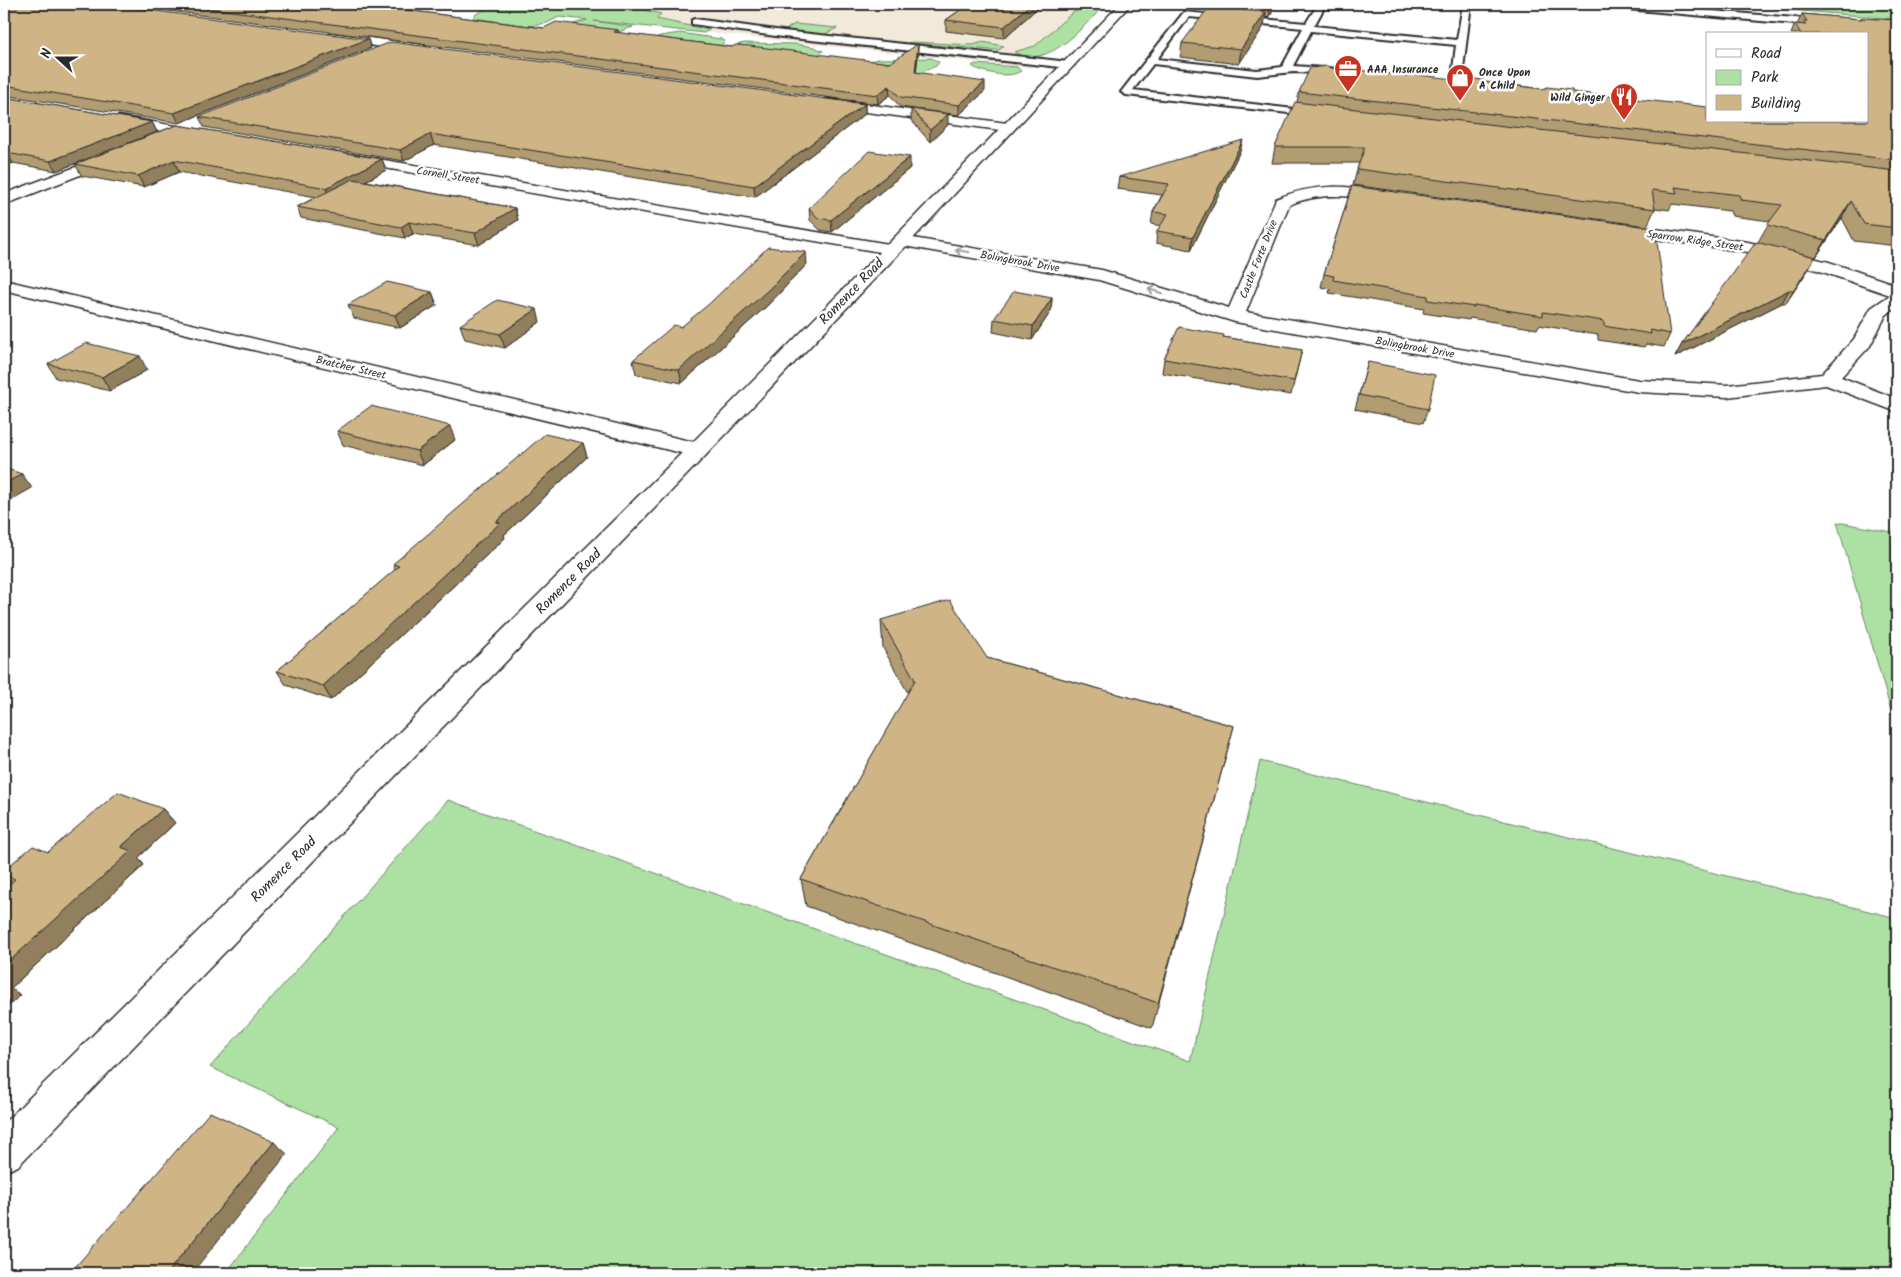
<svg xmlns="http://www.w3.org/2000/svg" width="1901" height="1277" font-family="Kalam,sans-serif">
<rect width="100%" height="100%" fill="#fff"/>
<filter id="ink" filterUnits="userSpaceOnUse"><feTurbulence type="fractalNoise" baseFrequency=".02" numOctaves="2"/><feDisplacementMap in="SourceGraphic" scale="10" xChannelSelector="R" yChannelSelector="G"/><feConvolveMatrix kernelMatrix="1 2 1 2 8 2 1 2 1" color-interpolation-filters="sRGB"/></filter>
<g filter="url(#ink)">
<path fill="#f1e9da" d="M609 4H1098L1031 68 645 26Z"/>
<path fill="#ace1a3" stroke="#6c8667" d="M414 4H647L640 9 661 14 657 19 709 30 704 33 594 21 633 27 615 33 573 24 587 20 559 17 547 23 529 26 473 18 476 14 486 9Z
M1089 4H1106C1085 24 1048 72 1014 52L1035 46 1072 13 1082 9Z
M1719 4H1897V19Z
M795 24 837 28 821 36 788 31V28Z
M680 33 721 39 725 41 720 47 644 42 660 36Z
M913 42 973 45 983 42 1004 46 999 50H992L908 43Z
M744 43 796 44 814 47 823 51 815 58 734 46Z
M931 58 939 62 936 66 916 75 870 61 878 59Z
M975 64 1017 67 1021 71C1009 79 988 73 975 68L972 66Z
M1837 522 1897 533V732Z
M1260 761 1897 918V1273H226L339 1127 210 1067 448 800 1190 1061Z"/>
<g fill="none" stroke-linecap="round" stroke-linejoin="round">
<defs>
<path id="service" d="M1318 4H1326L1314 26 1457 40 1463 4H1471L1461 85 1456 88 1451 85 1456 45 1311 31 1293 66 1341 69 1346 72 1345 74 1293 72 1257 76 1153 64 1133 90 1320 112 1326 115 1324 117 1126 95 1121 92 1184 12 1306 23ZM1189 17 1303 28 1282 67 1257 70 1157 59Z
M1600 4H1631L1829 21 1834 24 1829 27 1604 7Z
M695 19 783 31 1069 62 1074 65 1069 68 783 37 692 24V20Z"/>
<path id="minor" d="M331 33 423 45 429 49 423 53 327 39 325 37Z
M827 99 1007 123 1012 124 1014 127 1012 130 1007 131 822 106 820 103 822 100Z
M119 116 204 131 209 132 211 135 209 138 204 139 114 123 112 120 114 117Z
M113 153 118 154 120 157 118 160 4 205V194Z
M348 154 895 245 892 241 895 237 901 236 1102 270 1229 308 1276 199C1316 182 1347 186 1388 192L1394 194 1396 197 1394 200 1388 202C1354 196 1322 191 1289 205L1246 312 1639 380 1727 385 1822 374 1854 339 1871 308 1890 295 1817 270 1748 252 1619 234 1613 233 1611 229 1613 225 1619 224 1748 242 1829 262 1897 285V307L1886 315 1870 346 1841 377 1897 399V412L1826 385 1727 397 1639 392 1235 322 1099 280 898 245 901 249 898 253 892 254 343 161 341 158 343 155Z
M4 280 698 443 706 445 709 450 706 455 698 457 4 290Z"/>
<path id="tertiary" d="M1120 4H1131L907 245 706 455 18 1166 4 1172V1123L690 445 895 237Z"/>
</defs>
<use href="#service" stroke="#2b2b2b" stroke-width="4"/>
<use href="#minor" stroke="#2b2b2b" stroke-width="3"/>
<use href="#tertiary" stroke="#2b2b2b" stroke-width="3"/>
<use href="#service" fill="#fff" fill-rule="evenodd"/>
<use href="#minor" fill="#fff" fill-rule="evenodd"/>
<use href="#tertiary" fill="#fff" fill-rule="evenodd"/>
</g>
<path fill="#b29c72" stroke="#2b2b2b" d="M4 4 371 48 179 123 4 95Z
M117 4H359L544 28 618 30 619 33 732 47 890 63 918 54 916 73 985 91 959 115 900 107 890 95 878 104Z
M969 4H1042L1004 38 946 31V20Z
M1215 4H1277L1269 18 1265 17 1264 26 1239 64 1180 57 1182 43 1214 8Z
M1802 14 1860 19 1861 18 1897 20V246L1854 241 1842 218 1816 257 1786 250 1808 270 1786 303H1782L1675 357 1682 344 1758 242 1770 221 1732 216 1730 211 1672 204 1669 210 1655 208V209L1647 226 1353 185 1359 163H1272L1275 147 1297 102 1299 92 1334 69 1484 82 1572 92 1707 121H1867V34H1791L1795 24 1797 25Z
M4 97 152 122 157 132 56 171 13 163 4 167Z
M865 104V114L755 197 434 145 404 161 204 127 199 117Z
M911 109 948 125 930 142 911 120Z
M177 125 382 159 386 170 366 181 515 208 518 220 479 245 413 234 405 238 301 218 297 207 316 197 179 172 144 187 82 176 75 164Z
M1240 151 1191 250 1156 243 1157 231 1161 226 1151 224 1153 212 1162 195 1117 189 1119 177Z
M910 168 832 232 820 230 810 220 809 208Z
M1352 186 1670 334 1664 347 1646 344 1644 347 1598 340V335L1539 325 1537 329 1470 318 1469 320 1423 313 1424 309 1329 293 1330 289 1321 287 1324 274Z
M807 264 770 303 682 383 636 374 633 360 681 327Z
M432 292 437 305 400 328 354 318 348 305Z
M1052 298 1051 311 1032 340 993 332 994 319Z
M540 322 505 348 465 339 460 325Z
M1223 337 1302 350 1291 395 1162 373 1164 359Z
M1368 362 1428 409 1423 423 1355 409Z
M48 364 147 370 110 391 56 378Z
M337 431 455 440 423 465 343 445Z
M583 443 587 457 504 535 505 538 331 700 286 685 277 671 395 570 393 564Z
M881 620 987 658 1234 726 1152 1028 806 906 801 879 908 693 883 648Z
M163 809 175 823 138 858 144 865 11 988 20 995 4 1011V889L11 883 4 876V870L48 852Z"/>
<path fill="#917f5d" stroke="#2b2b2b" d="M1031 4H1042L1004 38V27Z
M1273 4H1277L1269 18 1270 8Z
M1266 12 1264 26 1239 64 1241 49Z
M368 39 371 48 179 123 174 113Z
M918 44V54L915 82V72Z
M985 82V91L959 115V105Z
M889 86 890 95 878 104 877 95Z
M865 104V114L755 197 754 186Z
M948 114V125L930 142V130Z
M152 122 157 132 56 171 50 161Z
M430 134 434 145 404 161 400 150Z
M1243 140 1240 151 1191 250 1193 237Z
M7 153 13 163 4 167V154Z
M910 157V168L832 232 831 220Z
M382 159 386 170 330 200 326 188Z
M174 160 179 172 144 187 138 176Z
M1851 201 1842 218 1816 257 1826 240Z
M515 208 518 220 479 245 475 233Z
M409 222 413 234 405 238 401 227Z
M806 252 807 264 770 303 682 383 679 370Z
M1815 257 1808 270 1786 303 1794 290Z
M1789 290 1782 303 1675 357 1682 344Z
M432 292 437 305 400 328 395 315Z
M1052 298 1051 311 1032 340 1033 326Z
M537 309 540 322 505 348 500 334Z
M140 356 147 370 110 391 102 377Z
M450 426 455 440 423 465 417 451Z
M583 443 587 457 504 535 505 538 331 700 323 686 496 522Z
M22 474 32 488 4 504V484Z
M163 809 175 823 138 858 144 865 11 988 20 995 4 1011V966L121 847Z
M274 1142 287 1154 192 1273H167Z"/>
<path fill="#cfb585" stroke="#2b2b2b" d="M4 4H103L368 39 174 113 4 85Z
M178 4H359L544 28 556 22 618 30 614 32 732 47 736 45 750 46 890 63 918 44 915 72 985 82 959 105 900 97 889 86 877 95Z
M969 4H1031L1004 27 946 20Z
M1217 4H1273L1270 8Z
M1209 7 1266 12 1241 49 1182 43Z
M1802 14 1862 19 1861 18 1897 20V160L1299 92 1310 68 1327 66 1334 69 1341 68 1407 76 1408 74 1455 79 1456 77 1484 80V82L1544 89 1547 87 1572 90V92L1707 107V121H1867V34H1801L1795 24 1806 25 1803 21H1807Z
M391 42 865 104 754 186 430 134 400 150 199 117Z
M4 97 152 122 50 161 7 153 4 154Z
M1295 102 1897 171V228L1864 224 1851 201 1826 240 1767 225 1782 205 1741 200 1739 195 1675 187 1677 193 1652 190 1655 209 1357 169 1365 147H1275Z
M911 109 948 114 930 130Z
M177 125 382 159 326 188 174 160 138 176 75 164Z
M1243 140 1193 237 1157 231 1168 214 1153 212 1169 184 1119 177Z
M869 151 910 157 831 220 818 218 809 208Z
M353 179 515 208 475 233 409 222 401 227 297 207Z
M1352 186 1655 228 1670 334 1650 330 1651 334 1604 326V321L1543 312V316L1474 305V307L1428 300V296L1333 280 1334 276 1324 274Z
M1756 242 1815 257 1794 290H1789L1682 344Z
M768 247 806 252 768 290 679 370 633 360 674 325 681 327 709 304Z
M387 282 432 292 395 315 348 305Z
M1014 291 1052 298 1033 326 994 319Z
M497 300 537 309 500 334 460 325Z
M1179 327 1224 335 1223 337 1302 350 1294 381 1164 359Z
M86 343 140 356 102 377 48 364Z
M1368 362 1435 375 1428 409 1359 395Z
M371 406 450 426 417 451 337 431Z
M545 434 583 443 496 522 500 523 323 686 277 671 399 566 393 564Z
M4 468 22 474 4 484Z
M950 600 987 658 1234 726 1158 1003 801 879 915 680 881 620Z
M118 792 163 809 121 847 131 851 4 966V889L15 879 4 874V870L33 846 48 852Z
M210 1112 274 1142 167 1273H70Z"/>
<defs><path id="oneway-shaft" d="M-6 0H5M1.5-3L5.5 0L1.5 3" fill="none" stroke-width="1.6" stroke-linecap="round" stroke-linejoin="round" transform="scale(1.25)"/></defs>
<g stroke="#a0a0a0">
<use href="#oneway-shaft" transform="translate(962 251) rotate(-170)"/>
<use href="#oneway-shaft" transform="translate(1155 291) rotate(-163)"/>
</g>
</g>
<defs>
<symbol id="office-pin" viewBox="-11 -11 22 30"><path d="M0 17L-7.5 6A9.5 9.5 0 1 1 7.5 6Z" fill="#c8321e" stroke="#fff"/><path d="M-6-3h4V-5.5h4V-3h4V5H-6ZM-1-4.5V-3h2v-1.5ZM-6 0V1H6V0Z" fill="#fff"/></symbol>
<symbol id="shop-pin" viewBox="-11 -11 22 30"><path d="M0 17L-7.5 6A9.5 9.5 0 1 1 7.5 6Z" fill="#c8321e" stroke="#fff"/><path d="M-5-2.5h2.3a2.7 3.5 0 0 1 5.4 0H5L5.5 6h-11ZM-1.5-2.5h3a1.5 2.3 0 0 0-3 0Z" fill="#fff"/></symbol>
<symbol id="restaurant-pin" viewBox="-11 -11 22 30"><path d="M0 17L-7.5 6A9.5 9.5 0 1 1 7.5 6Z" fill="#c8321e" stroke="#fff"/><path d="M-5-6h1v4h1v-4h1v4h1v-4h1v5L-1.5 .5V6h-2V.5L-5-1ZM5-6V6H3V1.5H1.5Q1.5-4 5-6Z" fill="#fff"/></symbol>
</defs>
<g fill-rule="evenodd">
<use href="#office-pin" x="1332" y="53" width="32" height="43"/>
<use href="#shop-pin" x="1444" y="62" width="32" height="43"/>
<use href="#restaurant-pin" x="1608" y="81" width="32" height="43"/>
</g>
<g text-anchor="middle" stroke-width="5" stroke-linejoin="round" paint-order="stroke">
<g font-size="11" font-weight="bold" fill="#2b2b2b" stroke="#fff" text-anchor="start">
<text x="1367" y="73">AAA Insurance</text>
<text x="1479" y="76">Once Upon<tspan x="1479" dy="13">A Child</tspan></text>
<text x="1605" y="101" text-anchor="end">Wild Ginger</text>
</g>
<g font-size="11" fill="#2b2b2b" stroke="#fff">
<text transform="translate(448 175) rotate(9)" y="4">Cornell Street</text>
<text transform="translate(1695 240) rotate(8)" y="4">Sparrow Ridge Street</text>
<text transform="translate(1258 259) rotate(-68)" y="4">Castle Forte Drive</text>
<text transform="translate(1020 261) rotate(10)" y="4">Bolingbrook Drive</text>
<text transform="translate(1415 347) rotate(10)" y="4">Bolingbrook Drive</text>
<text transform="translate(351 367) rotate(13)" y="4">Bratcher Street</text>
</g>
<g font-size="14" fill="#2b2b2b" stroke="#fff">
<text transform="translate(851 291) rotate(-46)" y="5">Romence Road</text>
<text transform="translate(568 581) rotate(-45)" y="5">Romence Road</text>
<text transform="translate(283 869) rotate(-45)" y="5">Romence Road</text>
</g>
</g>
<rect width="1901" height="1277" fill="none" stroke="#fff" stroke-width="20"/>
<rect x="10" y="10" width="1881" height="1257" fill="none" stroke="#2b2b2b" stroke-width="2" filter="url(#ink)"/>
<rect x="1706" y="32" width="162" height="90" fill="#ffffff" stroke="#aaaaaa"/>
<rect x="1716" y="49" width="25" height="8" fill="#ffffff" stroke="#aaaaaa"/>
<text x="1751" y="58" font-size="15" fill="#2b2b2b">Road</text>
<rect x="1716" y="70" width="25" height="15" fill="#ace1a3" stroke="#aaaaaa"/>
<text x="1751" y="82" font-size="15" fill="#2b2b2b">Park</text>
<rect x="1716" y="95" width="25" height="15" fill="#cfb585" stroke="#aaaaaa"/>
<text x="1751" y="108" font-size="15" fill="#2b2b2b">Building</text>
<g transform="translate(58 58) rotate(291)" stroke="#ffffff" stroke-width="4" paint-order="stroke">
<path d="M0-4L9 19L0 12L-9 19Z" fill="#2b2b2b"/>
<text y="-8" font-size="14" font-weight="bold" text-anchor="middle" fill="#2b2b2b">N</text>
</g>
</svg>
